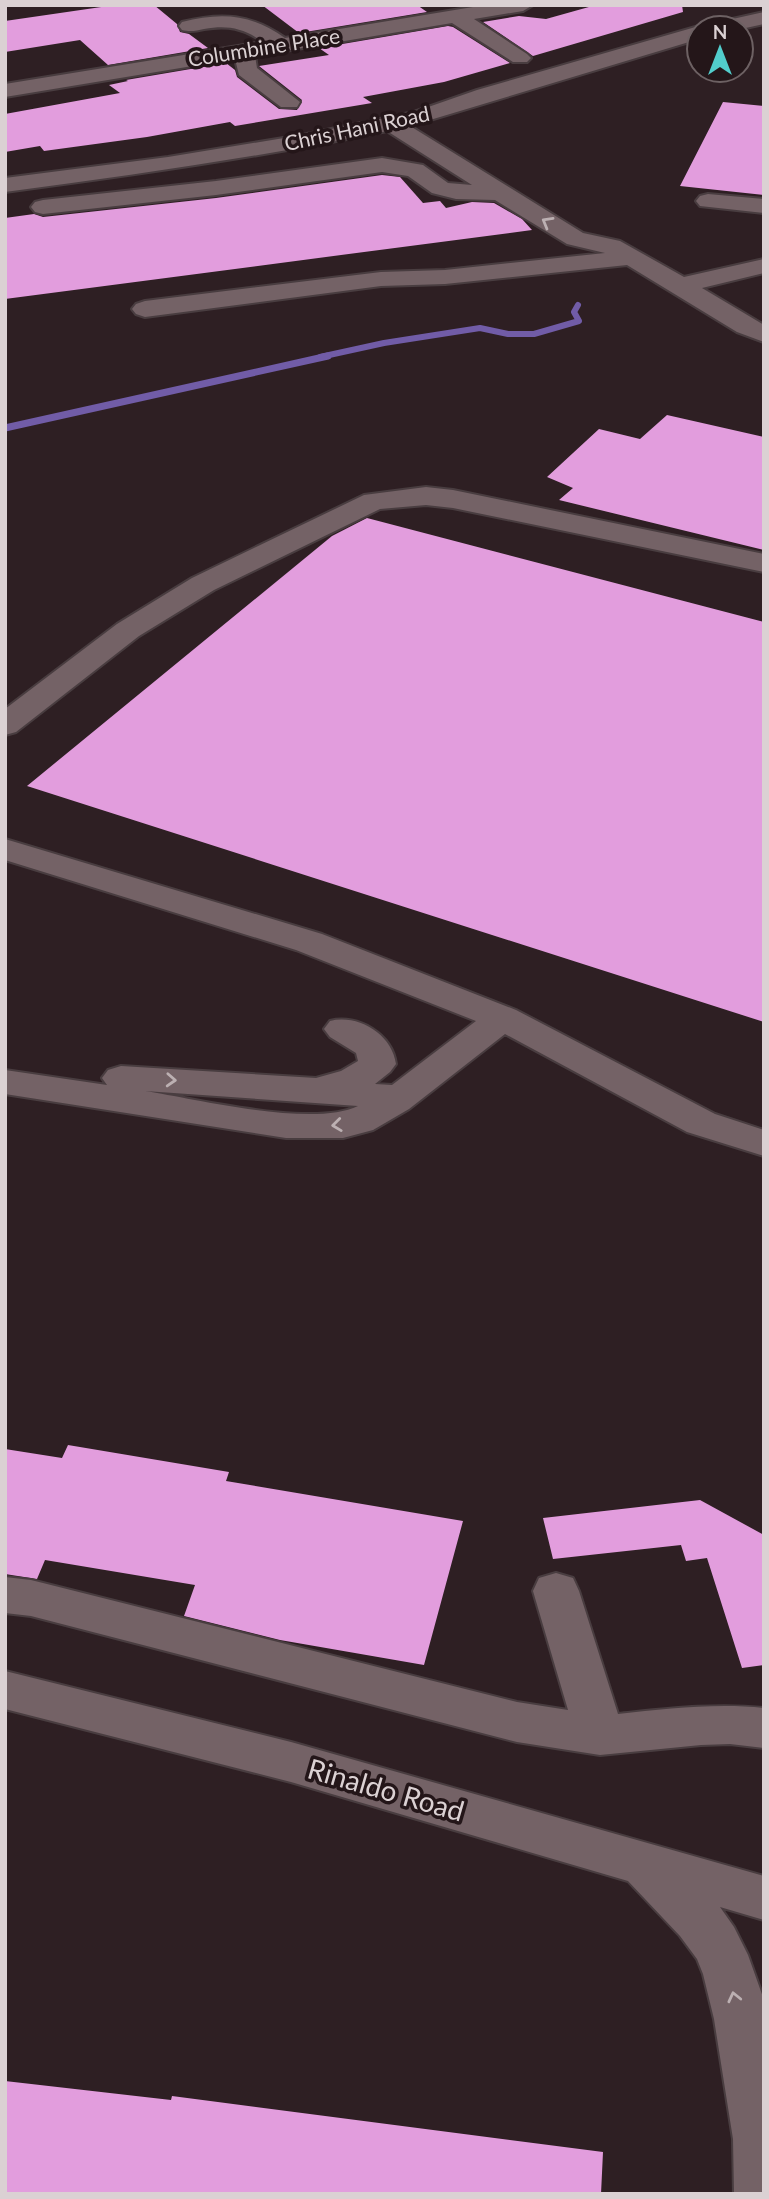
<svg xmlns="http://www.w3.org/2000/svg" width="769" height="2199" font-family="Lato,sans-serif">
<rect width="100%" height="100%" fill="#2e1f23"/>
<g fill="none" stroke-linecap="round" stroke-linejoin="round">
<path stroke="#715ca7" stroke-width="6" d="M320 357 384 343 480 328 508 334H534L579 321 574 312 578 305"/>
<path stroke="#715ca7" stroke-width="7" d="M5 428 328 356"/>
</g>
<path fill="#e29ddd" d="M115 5H154L177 24 180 32 189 34 208 48 108 65 80 40 5 52V21Z
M262 5H417L427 12 299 33Z
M596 5H682L683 12 533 56 483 22 519 16 546 19Z
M448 26 453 27 510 63 444 82 363 97 372 103 235 126 230 122 147 137 44 151 40 146 5 152V114L120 93 109 85 128 81 126 80 226 63 235 70 237 77 279 109 297 110 302 100 259 66 329 55 319 48Z
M723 102 764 106V195L680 186Z
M382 175 400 177 423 203 440 201 446 208 472 202 494 203 522 219 532 230 5 299V218L34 214 43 217 216 198Z
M667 415 764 437V550L559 500 573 488 547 477 599 429 640 439Z
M367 518 764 622V1022L27 786 332 536Z
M68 1445 229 1472 226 1481 463 1521 424 1665 280 1640 184 1616 195 1585 45 1560 37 1579 5 1574V1449L62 1458Z
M700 1500 764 1535V1665L742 1668 707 1558 686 1561 681 1545 553 1559 543 1518Z
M5 2081 171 2100 172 2096 603 2152 601 2194H5Z"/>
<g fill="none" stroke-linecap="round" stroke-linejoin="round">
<defs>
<path id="minor" d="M485 5H533L523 11 474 19 527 54 531 58 527 62H513L452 23 255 56 257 68 300 102 297 107H281L239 75 235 59 5 97V84L263 42C243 28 228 25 204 29 196 31 190 32 182 30L179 26 182 22C222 12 251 14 285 38Z
M764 12V24L741 29 707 28 710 24Z
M699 26 707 28H699V39L410 126 583 233 620 241 684 277 764 259V273L702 288 764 325V342L737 332 627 265 445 284 381 286 145 317 136 314 132 309 136 304 145 301 381 272 445 270 605 253 567 244 495 200 456 199 432 193 408 176 382 172 216 195 43 214 35 212 31 207 35 202 43 200 216 181 382 158 423 165 448 183 472 185 387 131C261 157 133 175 5 192V178L168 157 302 135 414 112 477 90Z
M708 194 764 199V213L700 206 696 201 700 196Z
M426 487 453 490 764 554V572L453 508 426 505 380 509 214 590 139 636 16 732 5 735V709L117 624 192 578 364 495Z
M5 839 322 934 516 1010 715 1114 764 1130V1156L687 1132 505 1034 409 1109 373 1130 343 1138H286L5 1094V1070L107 1085 102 1078 108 1070 121 1066 316 1078 341 1071 358 1061 356 1053 330 1037 324 1029 330 1021C358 1014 392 1034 396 1064L390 1072 375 1084 392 1085 476 1021 296 950 5 860ZM145 1091 358 1106C313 1128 197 1099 145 1091Z
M556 1573 573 1578 579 1591 618 1714C667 1709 714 1703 764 1708V1748L730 1744 701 1745 600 1755 517 1742 31 1616 5 1613V1577L31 1580 517 1702 568 1710 533 1591 539 1578Z
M5 1671 291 1742 764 1876V1920L720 1907 734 1927 748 1955 764 2000V2194H734L733 2139 714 2019 703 1974 697 1959 680 1936 628 1881 291 1782 5 1709Z"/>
</defs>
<use href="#minor" stroke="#493d40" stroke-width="4"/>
<use href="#minor" fill="#746266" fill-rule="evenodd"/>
</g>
<defs><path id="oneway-chevron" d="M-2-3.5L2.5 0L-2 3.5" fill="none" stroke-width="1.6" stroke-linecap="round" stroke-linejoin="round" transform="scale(1.75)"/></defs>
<g stroke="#bcb0b2">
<use href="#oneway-chevron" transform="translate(547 222) rotate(-150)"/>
<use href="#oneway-chevron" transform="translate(171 1080) rotate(3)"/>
<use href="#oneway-chevron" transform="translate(337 1125) rotate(173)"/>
<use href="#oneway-chevron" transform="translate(734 1997) rotate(-103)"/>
</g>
<g text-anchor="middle" stroke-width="7" stroke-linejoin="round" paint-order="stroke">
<g font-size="21" fill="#dbd1d3" stroke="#241619">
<text transform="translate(264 48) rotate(-9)" y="7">Columbine Place</text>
<text transform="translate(357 129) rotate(-12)" y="7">Chris Hani Road</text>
</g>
<g font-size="28" fill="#dbd1d3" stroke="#241619">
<text transform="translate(386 1790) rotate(16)" y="10">Rinaldo Road</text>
</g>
</g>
<rect width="769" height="2199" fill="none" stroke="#dbd1d3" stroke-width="14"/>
<g transform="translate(720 49)"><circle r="33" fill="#241619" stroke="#6d6163" stroke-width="2"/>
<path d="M0-5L12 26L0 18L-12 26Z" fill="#52cdcc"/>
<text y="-10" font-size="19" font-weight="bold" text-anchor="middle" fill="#dbd1d3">N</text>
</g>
</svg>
